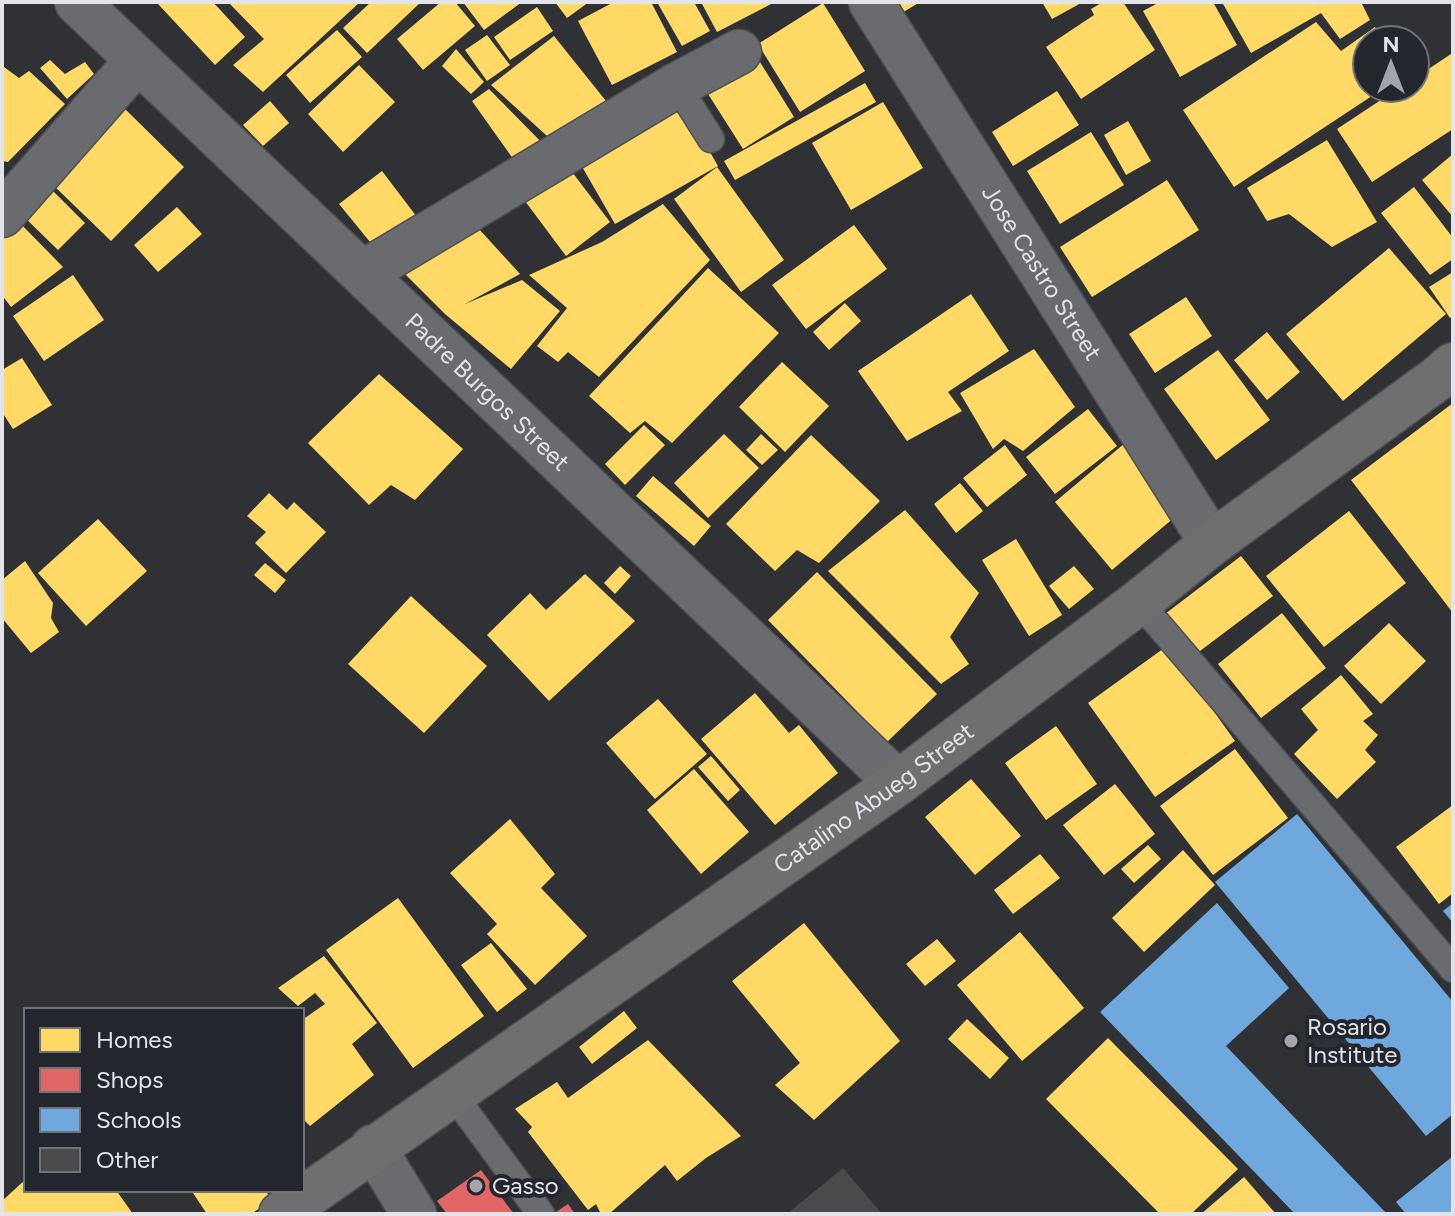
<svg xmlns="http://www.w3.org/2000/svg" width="1455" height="1216" font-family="Figtree,sans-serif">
<rect width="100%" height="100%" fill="#303135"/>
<path fill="#ffd966" d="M161 2H213L245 37 215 65 158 4Z
M228 2H360L263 92 233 65 264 39Z
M371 2H421L367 53 343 28Z
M441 2H455L475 26 423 70 397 39Z
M463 2H522L484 30Z
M555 2H589L567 18Z
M614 2H651L677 52 612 85 578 21Z
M657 2H694L710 31 682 46Z
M701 2H775L717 32Z
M895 2H920L902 13Z
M1042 2H1083L1052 19Z
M1103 2H1123L1155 50 1081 99 1046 47 1094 15 1091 9Z
M1160 2H1213L1237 45 1180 77 1143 11Z
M1222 2H1361L1370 20 1340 39 1321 13 1251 53Z
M823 3 865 71 800 112 758 44Z
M537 7 553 31 510 60 494 37Z
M1316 22 1341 51 1375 27 1384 40H1367V88H1384L1234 187 1183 110Z
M337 30 362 57 310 103 286 75Z
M487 35 510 65 487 81 465 50Z
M554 36 610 106 557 145 491 85Z
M456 49 484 82 471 94 442 66Z
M755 54 794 117 743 149 703 86Z
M1451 54 1453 58V129L1372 182 1337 129 1399 88H1415V78Z
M50 60 65 74 85 62 94 74 67 99 40 68Z
M359 65 395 102 343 152 308 114Z
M4 67 19 78 29 71 65 104 8 162 2 161Z
M865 83 876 102 735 180 724 161Z
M489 89 549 150 521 170 472 101Z
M1057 91 1079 125 1013 166 992 132Z
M676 93 718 166 615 224 573 151Z
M270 101 289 123 263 146 243 125Z
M883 102 923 168 851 210 812 143Z
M123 107 184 167 111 241 50 182Z
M1128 121 1151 161 1126 175 1104 135Z
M1091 132 1124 185 1060 224 1027 171Z
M1327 140 1377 222 1332 247 1289 214 1267 221 1247 188Z
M1453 154V217L1422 180Z
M563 160 610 222 566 256 519 193Z
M717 167 784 260 741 292 674 199Z
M382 171 420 221 379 253 339 204Z
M1167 180 1199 230 1092 297 1060 247Z
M47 185 85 223 58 250 20 213Z
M1414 187 1453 238V259L1430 275 1381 213Z
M663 204 710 260 599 377 568 352 558 362 537 346 567 308 529 275 602 242Z
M177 207 202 234 158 272 134 245Z
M14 217 63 267 11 307 2 295V230Z
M469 218 520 274 465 304 522 280 560 311 511 369 445 314 395 264Z
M854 225 887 269 806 329 772 285Z
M1389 248 1446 314 1343 401 1286 334Z
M708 268 779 333 672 443 645 421 630 433 589 396Z
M1453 272V316L1450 318 1429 287Z
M73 275 104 320 44 361 13 316Z
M971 294 1009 351 948 392 962 411 907 441 858 371Z
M1186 297 1212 336 1155 373 1129 334Z
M845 303 861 321 829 350 813 332Z
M1267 332 1300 372 1267 400 1234 360Z
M1034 349 1075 407 1023 451 1004 439 993 449 960 393Z
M1218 350 1270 420 1216 460 1164 389Z
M22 358 52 405 13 429 2 412V370Z
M782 362 829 406 785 452 739 407Z
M379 374 463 449 415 500 391 485 369 505 308 443Z
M1453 403V613L1351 480Z
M1088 409 1117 446 1055 494 1026 457Z
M644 425 665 445 625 485 605 464Z
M724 434 759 468 708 518 674 483Z
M761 434 778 450 762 465 746 450Z
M811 435 880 501 819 563 797 550 775 571 726 524Z
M1125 443 1182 511 1112 570 1055 502Z
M1005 445 1027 475 987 507 963 478Z
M653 476 711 526 694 546 636 496Z
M960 483 983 511 956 533 934 504Z
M269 493 287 510 294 502 326 532 286 573 255 543 266 532 247 516Z
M905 510 979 593 950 637 969 664 941 684 828 571Z
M1349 511 1406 583 1324 647 1266 576Z
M98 519 147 571 86 626 38 573Z
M1016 539 1062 615 1029 636 982 560Z
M1241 556 1273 596 1196 654 1165 614Z
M25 561 53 603 51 618 59 632 31 653 2 618V580Z
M265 563 286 580 275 593 254 575Z
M620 566 631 576 615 594 604 583Z
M1074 566 1094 589 1069 609 1049 586Z
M817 572 937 694 887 742 768 620Z
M585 574 635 621 549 701 487 635 530 593 546 610Z
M411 596 487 666 424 733 348 664Z
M1282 613 1326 668 1261 718 1218 664Z
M1389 623 1426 661 1381 704 1344 666Z
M1167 646 1235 741 1155 797 1088 703Z
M1341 675 1373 714 1363 721 1378 735 1365 750 1376 762 1337 799 1294 754 1318 730 1301 709Z
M755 693 789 733 799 725 838 773 775 825 701 739Z
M658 699 707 754 655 799 606 743Z
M1056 726 1097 784 1046 820 1005 763Z
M1235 749 1288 818 1213 875 1160 806Z
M711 756 740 790 728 801 698 767Z
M694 769 749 832 701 874 647 810Z
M971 779 1021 836 975 875 925 817Z
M1115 784 1155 834 1104 875 1063 825Z
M1453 805V893L1439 904 1396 847Z
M510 819 555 874 541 888 587 936 535 985 487 934 497 924 450 873Z
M1148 845 1161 859 1134 883 1121 869Z
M1183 850 1215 885 1144 952 1112 918Z
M1040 854 1060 878 1013 914 994 890Z
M398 898 484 1016 413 1068 326 950Z
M804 923 900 1041 814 1120 775 1085 800 1063 732 981Z
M1020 932 1084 1008 1022 1061 957 985Z
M937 939 956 961 925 986 906 964Z
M491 943 527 989 497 1012 461 965Z
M324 956 377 1023 352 1044 374 1075 310 1126 302 1118V1020L325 1004 315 993 298 1006 278 988Z
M624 1011 637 1028 592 1064 579 1047Z
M967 1019 1009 1058 990 1079 948 1039Z
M1108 1038 1238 1169 1191 1214H1160L1046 1099Z
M648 1040 741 1136 706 1158 677 1181 665 1165 609 1214H601L596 1204 588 1210 528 1132 532 1127 515 1109 557 1082 568 1098Z
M1244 1177 1276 1214H1201Z
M26 1179V1190H116L133 1214H2V1201Z
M191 1190H265L272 1200 251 1214H207Z"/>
<path fill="#e06666" d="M481 1170 514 1214H447L437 1201Z
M568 1204 575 1214H553Z"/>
<path fill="#6fa8dc" d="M1297 814 1453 1002V1114L1426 1136 1215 882Z
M1217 903 1289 988 1226 1046 1387 1214H1295L1100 1012Z
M1453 903V923L1443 911Z
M1453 1156V1214H1406L1396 1202Z"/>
<path fill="#4a4a4c" d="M843 1168 882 1214H787Z"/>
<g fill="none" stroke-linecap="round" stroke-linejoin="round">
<defs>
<path id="lane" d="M677 85 711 139
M1139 602 1453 969
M452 1093 541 1214"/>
<g id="street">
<path id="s1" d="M77 2 898 783"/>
<path id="s2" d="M871 2 1212 543"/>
<path d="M2 215 138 60"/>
<path d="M363 273 677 85 739 52"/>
<path d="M373 1147 414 1214"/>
</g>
<g id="secondary">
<path id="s3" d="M281 1214 898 783 1139 602 1212 543 1438 378 1453 365"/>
</g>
</defs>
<use href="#lane" stroke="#4d4e52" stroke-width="29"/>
<use href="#street" stroke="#4d4e52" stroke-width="47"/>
<use href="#secondary" stroke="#4d4e52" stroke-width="47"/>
<use href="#lane" stroke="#6a6b6e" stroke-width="26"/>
<use href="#street" stroke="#6a6b6e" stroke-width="44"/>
<use href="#secondary" stroke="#706f70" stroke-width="44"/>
</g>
<g fill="#a4a5aa" stroke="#24262e" stroke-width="3">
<circle cx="1291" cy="1041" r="8"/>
<circle cx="476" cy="1186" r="8"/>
</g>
<g text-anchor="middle" stroke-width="8" stroke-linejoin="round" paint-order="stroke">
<g font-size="24" fill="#e2e4e9" stroke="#24262e">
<text dy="8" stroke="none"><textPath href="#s2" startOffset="320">Jose Castro Street</textPath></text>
<text dy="8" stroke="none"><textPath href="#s1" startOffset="566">Padre Burgos Street</textPath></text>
<text dy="8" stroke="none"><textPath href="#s3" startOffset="724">Catalino Abueg Street</textPath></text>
</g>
<g font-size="24" fill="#e2e4e9" stroke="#24262e" text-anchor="start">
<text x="1307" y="1035">Rosario<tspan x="1307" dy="28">Institute</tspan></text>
<text x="492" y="1194">Gasso</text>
</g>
</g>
<rect width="1455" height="1216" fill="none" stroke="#e2e4e9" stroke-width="8"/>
<rect x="24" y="1008" width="280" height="184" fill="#24262e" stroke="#707279" stroke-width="2"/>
<rect x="40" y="1028" width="40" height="24" fill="#ffd966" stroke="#707279" stroke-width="2"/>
<text x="96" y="1048" font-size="24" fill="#e2e4e9">Homes</text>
<rect x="40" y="1068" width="40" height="24" fill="#e06666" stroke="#707279" stroke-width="2"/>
<text x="96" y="1088" font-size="24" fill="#e2e4e9">Shops</text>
<rect x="40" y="1108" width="40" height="24" fill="#6fa8dc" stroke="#707279" stroke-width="2"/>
<text x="96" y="1128" font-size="24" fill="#e2e4e9">Schools</text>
<rect x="40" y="1148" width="40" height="24" fill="#4a4a4c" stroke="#707279" stroke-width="2"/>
<text x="96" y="1168" font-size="24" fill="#e2e4e9">Other</text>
<g transform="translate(1391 64)"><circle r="38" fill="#24262e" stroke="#707279" stroke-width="2"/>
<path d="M0-6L14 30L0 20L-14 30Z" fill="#a4a5aa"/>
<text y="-12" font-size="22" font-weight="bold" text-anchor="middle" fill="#e2e4e9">N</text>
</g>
</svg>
